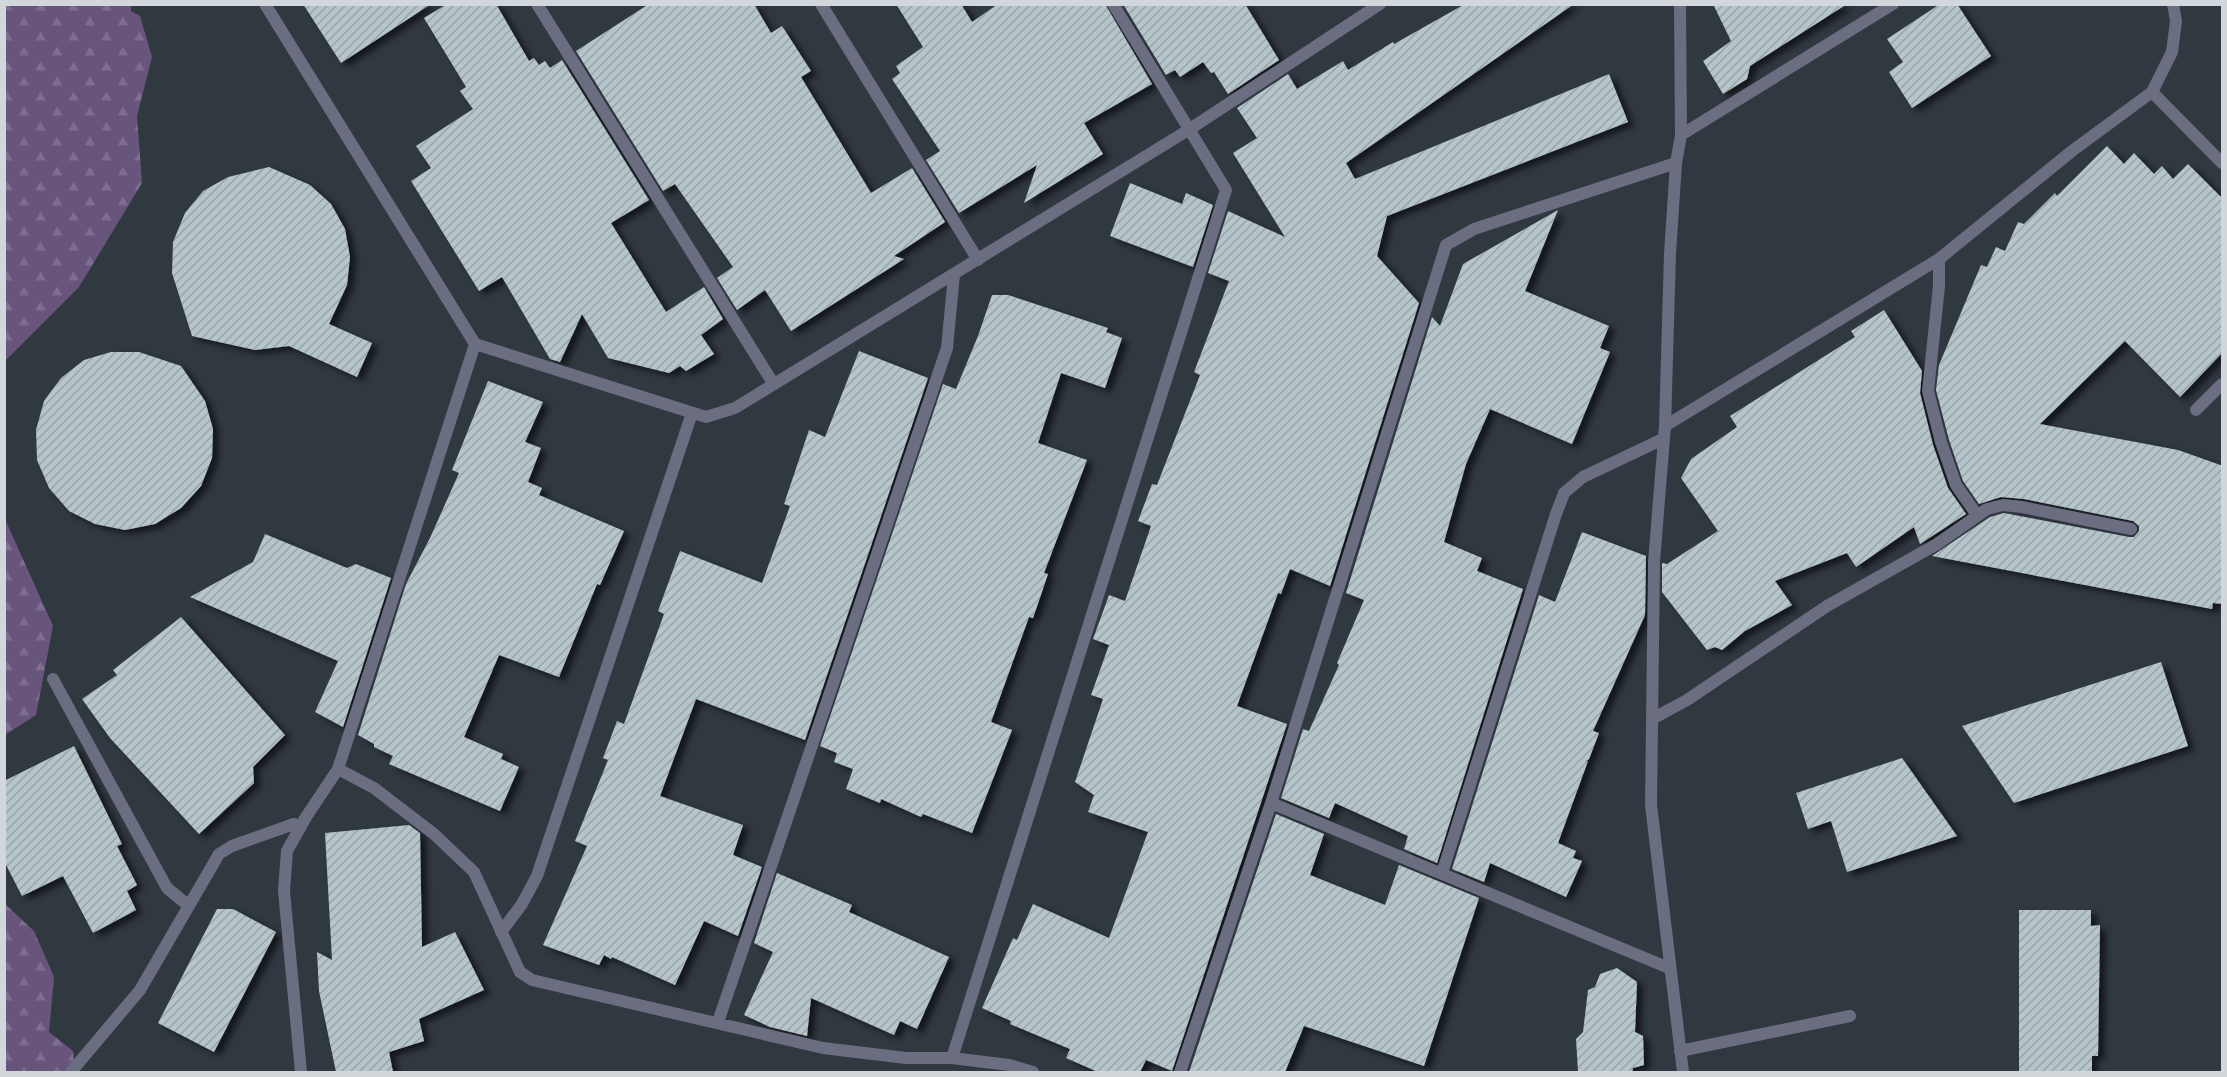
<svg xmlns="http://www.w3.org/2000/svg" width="2227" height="1077" font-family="Montserrat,sans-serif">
<defs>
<pattern id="forest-firs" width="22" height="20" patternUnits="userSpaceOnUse" patternTransform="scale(1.5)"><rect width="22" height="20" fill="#68557c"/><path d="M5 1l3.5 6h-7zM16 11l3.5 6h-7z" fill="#7d6d8e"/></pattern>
<pattern id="building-hatch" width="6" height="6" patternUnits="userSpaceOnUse" patternTransform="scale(1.5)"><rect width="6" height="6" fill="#b5c5ca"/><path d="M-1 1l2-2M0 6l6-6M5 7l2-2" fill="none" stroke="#98a4a8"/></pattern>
<filter id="shadow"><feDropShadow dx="6" dy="4" stdDeviation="3" flood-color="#0009"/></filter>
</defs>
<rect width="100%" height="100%" fill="#303840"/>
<path fill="url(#forest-firs)" d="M5 4 131 5V11L140 16 152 57 137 116 142 183 79 287 5 361Z
M5 519 53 626 36 715 5 735Z
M4 903 34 931 54 977 49 1032 73 1051 75 1072H5Z"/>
<path fill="url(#building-hatch)" filter="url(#shadow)" d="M303 4H431L341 63Z
M447 4H496L529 61 534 58 539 65 545 61 550 68 562 60 649 200 611 223 666 312 704 287 723 319 701 335 714 354 686 371 680 366 669 373 608 358 582 314 560 362 550 359 502 277 479 291 411 181 431 168 416 146 473 109 460 91 466 87 424 18Z
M649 4H754L771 33 782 26 811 71 801 77 871 193 912 168 945 222 894 256 904 259 791 331 765 290 737 310 717 278 733 267 675 184 663 191 576 51Z
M896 4H961L972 22 998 4H1105L1152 84 1084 123 1103 154 1024 203 1037 165 959 213 926 160 940 151 892 79 900 73 896 66 923 47Z
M1123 4H1245L1279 60 1228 94 1214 72 1211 73 1203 62 1180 77 1175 70 1166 75Z
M1465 4H1574L1346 163 1355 179 1609 74 1628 122 1387 216 1377 256 1419 303 1330 586 1290 569 1281 594 1278 593 1237 706 1287 724 1172 1071 1146 1060 1140 1072H1098L1066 1058 1070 1049 1010 1024 1011 1021 982 1008 1013 938 1017 940 1033 904 1109 938 1148 832 1088 812 1094 795 1075 782 1103 699 1091 695 1109 645 1093 639 1109 595 1125 601 1151 526 1138 521 1152 484 1157 485 1200 375 1194 372 1229 281 1208 273 1228 211 1285 237 1233 153 1257 138 1237 108 1288 74 1297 89 1343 61 1348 70 1393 42 1394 44Z
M1713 4H1847L1750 66 1747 79 1723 94 1703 61 1731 41Z
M1940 4H1957L1991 56 1912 108 1889 72 1903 62 1887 39Z
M2107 146 2124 164 2134 153 2154 174 2162 166 2173 179 2188 164 2223 199V352L2180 397 2125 341 2040 424 2178 450 2223 466V604L2213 603 2212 609 1932 556 1990 517 2004 513 2129 537H2134L2139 531V526L2133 521 2024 499 2001 497 1979 504 1963 481 1949 440 1936 390 1939 365 1981 265 1987 267 1996 247 2005 251 2018 222 2024 224 2055 193 2057 196Z
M269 167 310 185 331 204 345 229 350 257 347 285 329 324 372 343 357 377 289 346 255 350 192 336 172 273 173 242 185 213 203 191 228 177Z
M1130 183 1182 204 1186 193 1213 205 1193 267 1110 236Z
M1558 210 1525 291 1609 326 1600 348 1610 352 1572 444 1490 409 1466 464 1444 542 1482 558 1477 571 1523 589 1437 863 1404 849 1408 836 1335 803 1329 818 1281 798 1303 729 1309 731 1339 665 1337 663 1364 600 1346 593 1432 317 1440 326 1463 264Z
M992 295H1008L1108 328 1106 332 1122 338 1105 388 1061 373 1038 443 1087 460 1044 573 1048 574 1033 618 1029 617 991 722 1012 730 972 833 923 814 921 817 881 799 880 803 846 789 853 769 834 762 837 753 820 746 943 384 956 389 978 336Z
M1884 310 1922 371 1920 393 1933 445 1948 488 1966 514 1920 544 1914 527 1856 567 1847 553 1775 581 1792 605 1745 631 1722 650 1715 647 1707 650 1662 592V563L1667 564 1718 531 1681 478 1691 459 1737 427 1730 416 1855 337 1851 331Z
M859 351 928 378 805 740 696 699 660 796 743 825 733 855 762 867 738 936 704 921 675 985 612 957 611 959 604 955 599 965 543 945 587 846 575 841 608 760 603 758 617 721 624 724 664 614 658 611 680 551 762 583 790 506 784 504 809 430 825 437Z
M111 352H139L181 366 205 401 213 429 212 458 201 486 181 508 155 524 125 530 95 524 69 511 49 488 37 460 36 430 44 401 61 378 84 360Z
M488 381 543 402 525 442 541 448 528 482 542 488 539 495 624 531 600 585 597 584 559 677 499 655 464 737 503 754 501 759 519 767 500 811 389 764 393 756 374 747V744L358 735 406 584 430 538 459 473 452 470Z
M1582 532 1646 556 1645 615 1593 731 1599 733 1589 759 1585 762 1588 761 1558 843 1576 851 1573 858 1582 861 1566 897 1490 863 1484 882 1452 869 1539 595 1555 602Z
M265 534 347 568 356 564 391 578 343 727 315 712 338 661 190 597 253 562Z
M181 617 285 735 253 767 254 783 199 834 110 738 82 699 117 675 113 670Z
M2161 662 2188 746 2014 803 1962 726Z
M74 746 122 844 117 846 137 885 127 891 136 910 93 933 63 876 22 896 4 861V781Z
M1902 758 1957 836 1847 872 1831 821 1808 829 1796 793Z
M1276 814 1324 834 1310 875 1385 905 1399 865 1479 898 1424 1066 1304 1026 1285 1072H1189Z
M409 825 420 833 422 947 455 932 484 990 419 1019 424 1041 389 1052 393 1072H336L319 991 317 952 332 960 325 833Z
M777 873 852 905 849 912 949 957 917 1029 900 1021 894 1035 811 998 807 1036 770 1027 744 1015 773 952 754 943Z
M217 909H233L276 932 214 1052 158 1023Z
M2019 910H2091V926L2100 925 2098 1056H2092V1072H2019Z
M1617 968 1637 982 1635 1032 1643 1036 1644 1065 1633 1068 1632 1072H1578L1576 1039 1583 1032 1588 990 1595 987 1600 974Z"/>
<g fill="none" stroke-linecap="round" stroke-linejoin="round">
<path stroke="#6a6e80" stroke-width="12" d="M2196 410 2222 384
M53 679 167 888 189 906
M71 1072 140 990 219 854 232 846 294 824 301 826"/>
<path stroke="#6a6e80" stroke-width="12" d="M265 4 475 344 338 769 306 817 287 851 284 891 301 1072
M537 4 773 383
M821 4 978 260
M1680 4 1681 135 1676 163 1670 254 1665 426 1654 562 1651 805 1683 1072
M2152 92 2222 163
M1681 135 1893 4
M1939 259V286L1928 391 1941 442 1956 485 1977 515
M475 344 706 417 735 408 1190 129 1380 4
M1665 426 1939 259 2072 151 2152 92 2172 52 2176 21 2173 4
M1652 719 1687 700 1827 606 1937 544 1987 509 2003 505 2022 507 2131 529
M338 769 374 788 434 834 474 872 520 972 532 980 823 1048 906 1058H952L1009 1065 1033 1072
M1271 803 1669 968
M1442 873 1556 514 1564 493 1583 477 1663 439
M501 932 522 904 537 876 692 413
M718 1022 947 348 954 275
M1680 1051 1850 1016
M952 1058 1226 190 1113 4
M1180 1072 1271 803 1446 245 1474 229 1676 163"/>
</g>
<rect width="2227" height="1077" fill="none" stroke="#d2d7dc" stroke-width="12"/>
</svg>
